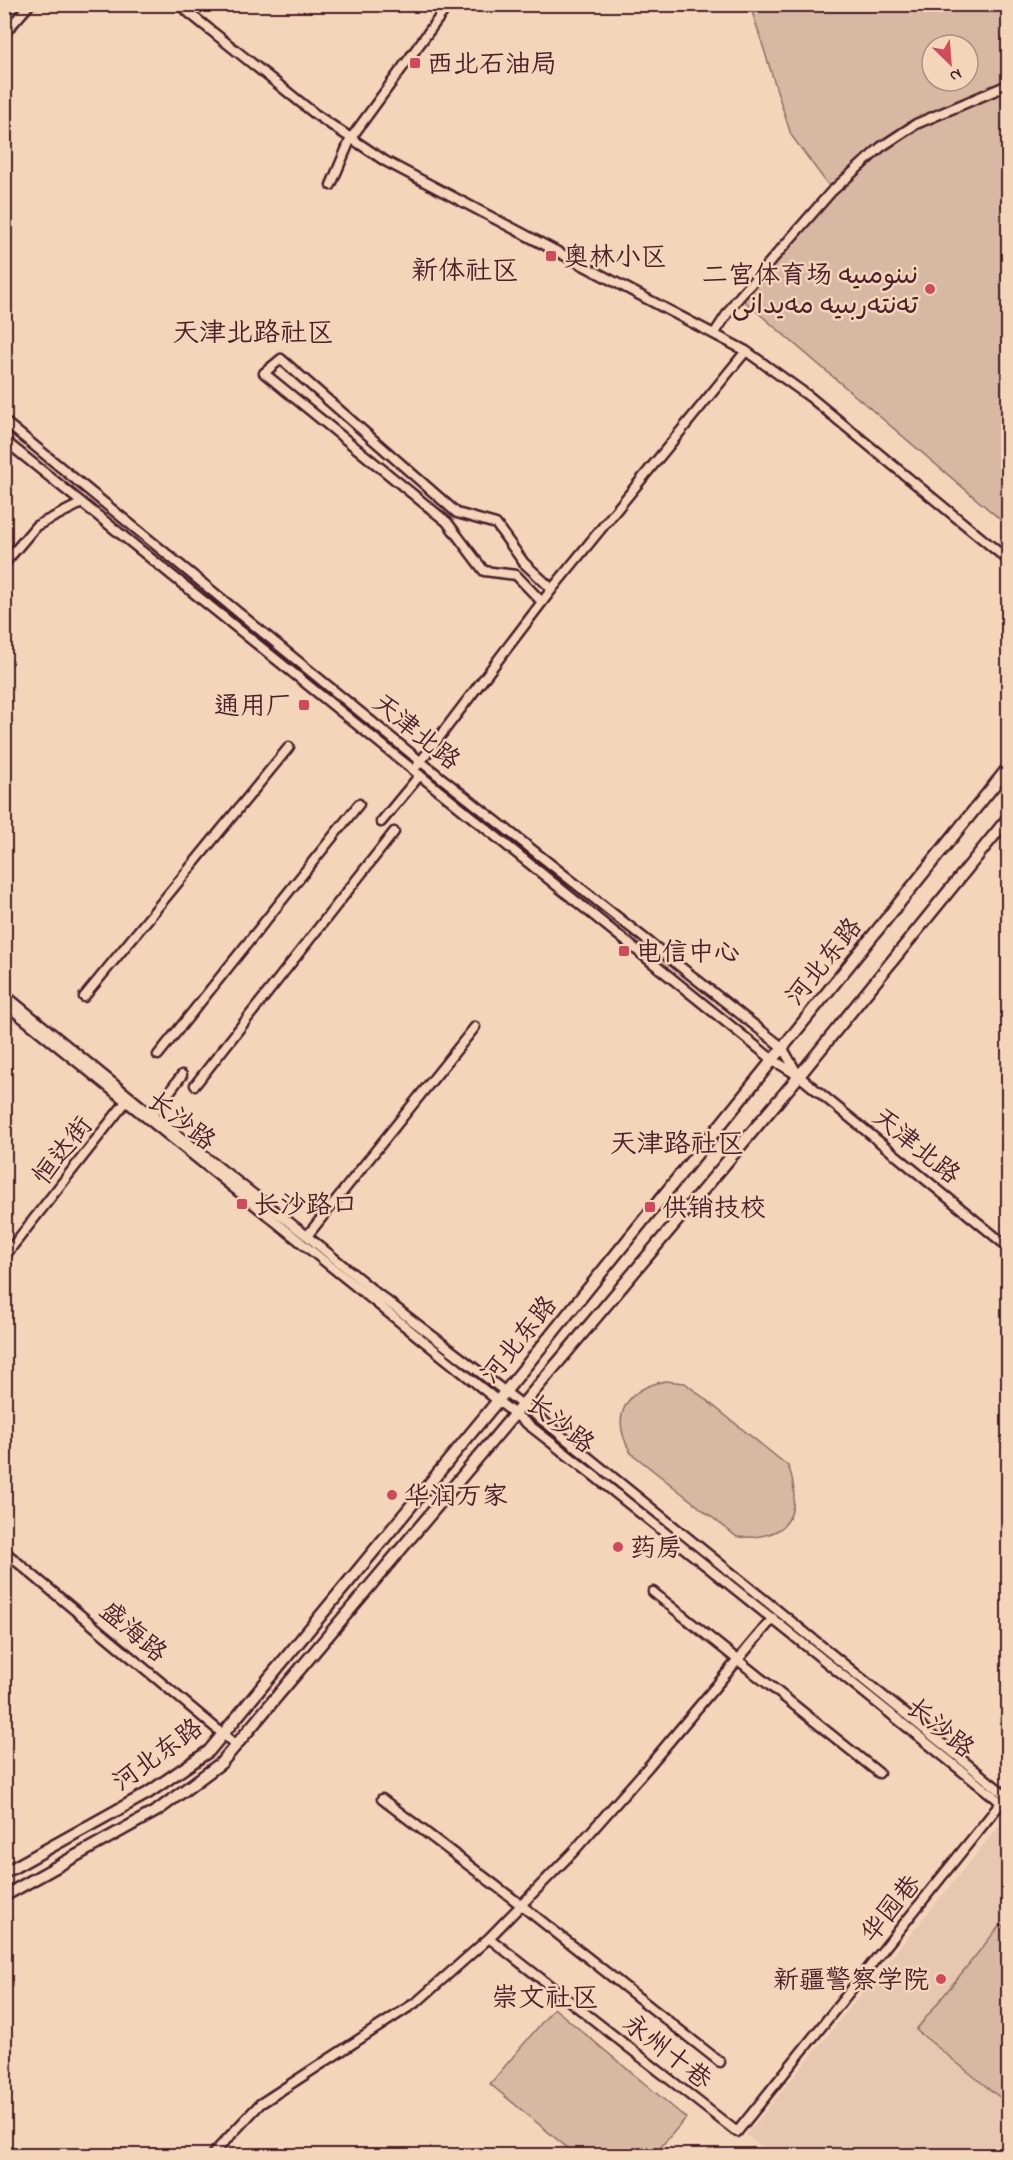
<svg xmlns="http://www.w3.org/2000/svg" width="1013" height="2160" font-family="'Indie Flower','Playpen Sans Arabic','LXGW WenKai TC',sans-serif">
<rect width="100%" height="100%" fill="#f3d6ba"/>
<filter id="ink" filterUnits="userSpaceOnUse"><feTurbulence type="fractalNoise" baseFrequency=".0167" numOctaves="2"/><feDisplacementMap in="SourceGraphic" scale="12" xChannelSelector="R" yChannelSelector="G"/><feConvolveMatrix kernelMatrix="1 2 1 2 8 2 1 2 1" color-interpolation-filters="sRGB"/></filter>
<g filter="url(#ink)">
<path fill="#e6c7af" d="M1004 1820 1008 1823V2155H772L746 2135Z"/>
<path fill="#d7b8a2" stroke="#906c66" stroke-width="1.5" fill-rule="evenodd" d="M750 5H1008V526L743 300 829 186 791 135ZM932 45H968V81H932Z
M665 1381 685 1383 788 1466C796 1484 798 1516 780 1529 767 1537 752 1538 737 1537L631 1453C609 1416 626 1389 665 1381Z
M1001 1924 1008 1931V2104L916 2030Z
M554 2008 686 2118 654 2155H576L490 2084Z"/>
<g fill="none" stroke-linecap="round" stroke-linejoin="round">
<defs>
<path id="minor" d="M178 4 315 114 385 161 746 351 810 397 1008 560
M4 34 30 4
M331 185 351 138 449 4
M714 334 735 302 831 192 881 147 916 124 1008 85
M4 421 420 761 782 1047 797 1073
M4 440 773 1060 799 1076 1008 1247
M4 564 36 526 82 503
M542 602 516 575 484 571 447 522 264 373 281 359 457 513 496 524 524 563 552 589
M418 765 552 589 746 351
M381 822 420 775
M4 994 152 1115 307 1236 379 1295 546 1423 1008 1797
M84 997 289 747
M4 1003 498 1401 593 1475 1008 1808
M158 1055 359 804
M195 1085 394 832
M152 1115 182 1075
M307 1236 475 1027
M4 1257 128 1099
M4 1551 236 1745
M653 1592 879 1773
M382 1799 521 1905 720 2062
M489 1938 737 2132 1004 1799
M211 2156 260 2104 418 2001 489 1938 573 1852 648 1767 773 1618"/>
<path id="major" d="M4 1873 148 1793 209 1751 505 1392 1008 768
M4 1896 158 1810 221 1763 799 1076 1008 818"/>
</defs>
<use href="#minor" stroke="#4a1f2b" stroke-width="13"/>
<use href="#major" stroke="#4a1f2b" stroke-width="15"/>
<use href="#minor" stroke="#f3d6ba" stroke-width="8"/>
<use href="#major" stroke="#f3d6ba" stroke-width="10"/>
</g>
</g>
<g fill="#d1495b" stroke="#f3d6ba" stroke-width="2">
<rect x="409" y="57" width="12" height="12" rx="3"/>
<rect x="545" y="250" width="12" height="12" rx="3"/>
<circle cx="930" cy="289" r="6"/>
<rect x="298" y="699" width="12" height="12" rx="3"/>
<rect x="618" y="945" width="12" height="12" rx="3"/>
<rect x="236" y="1198" width="12" height="12" rx="3"/>
<rect x="644" y="1201" width="12" height="12" rx="3"/>
<circle cx="392" cy="1495" r="6"/>
<circle cx="618" cy="1547" r="6"/>
<circle cx="941" cy="1979" r="6"/>
</g>
<g text-anchor="middle" stroke-width="5" stroke-linejoin="round" paint-order="stroke">
<g font-size="26" fill="#4a1f2b" stroke="#f3d6ba" text-anchor="start">
<text x="427" y="72">西北石油局</text>
<text x="563" y="265">奥林小区</text>
<text x="918" y="283" text-anchor="end">二宫体育场 نىنومىيە<tspan x="918" dy="30">تەنتەربىيە مەيدانى</tspan></text>
<text x="292" y="714" text-anchor="end">通用厂</text>
<text x="636" y="960">电信中心</text>
<text x="254" y="1213">长沙路口</text>
<text x="662" y="1216">供销技校</text>
<text x="404" y="1504">华润万家</text>
<text x="630" y="1556">药房</text>
<text x="929" y="1988" text-anchor="end">新疆警察学院</text>
</g>
<g font-size="26" fill="#4a1f2b" stroke="#f3d6ba">
<text transform="translate(417 731) rotate(39)" y="9">天津北路</text>
<text transform="translate(823 961) rotate(-51)" y="9">河北东路</text>
<text transform="translate(182 1120) rotate(38)" y="9">长沙路</text>
<text transform="translate(917 1145) rotate(39)" y="9">天津北路</text>
<text transform="translate(62 1150) rotate(-52)" y="9">恒达街</text>
<text transform="translate(518 1339) rotate(-51)" y="9">河北东路</text>
<text transform="translate(561 1423) rotate(38)" y="9">长沙路</text>
<text transform="translate(134 1631) rotate(40)" y="9">盛海路</text>
<text transform="translate(941 1727) rotate(39)" y="9">长沙路</text>
<text transform="translate(157 1754) rotate(-36)" y="9">河北东路</text>
<text transform="translate(890 1908) rotate(-51)" y="9">华园巷</text>
<text transform="translate(668 2051) rotate(38)" y="9">永州十巷</text>
</g>
<g font-size="27" fill="#4a1f2b" stroke="#f3d6ba">
<text x="465" y="279">新体社区</text>
<text x="253" y="341">天津北路社区</text>
<text x="677" y="1152">天津路社区</text>
<text x="545" y="2006">崇文社区</text>
</g>
</g>
<rect width="1013" height="2160" fill="none" stroke="#f3d6ba" stroke-width="24"/>
<rect x="12" y="12" width="989" height="2136" fill="none" stroke="#4a1f2b" stroke-width="2" filter="url(#ink)"/>
<g transform="translate(950 63) rotate(155)"><circle r="28" fill="#f3d6ba" stroke="#af8d81" stroke-width="1.5"/>
<path d="M0-4.5L10 22L0 15L-10 22Z" fill="#d1495b"/>
<text y="-9" font-size="16" font-weight="bold" text-anchor="middle" fill="#4a1f2b">N</text>
</g>
</svg>
